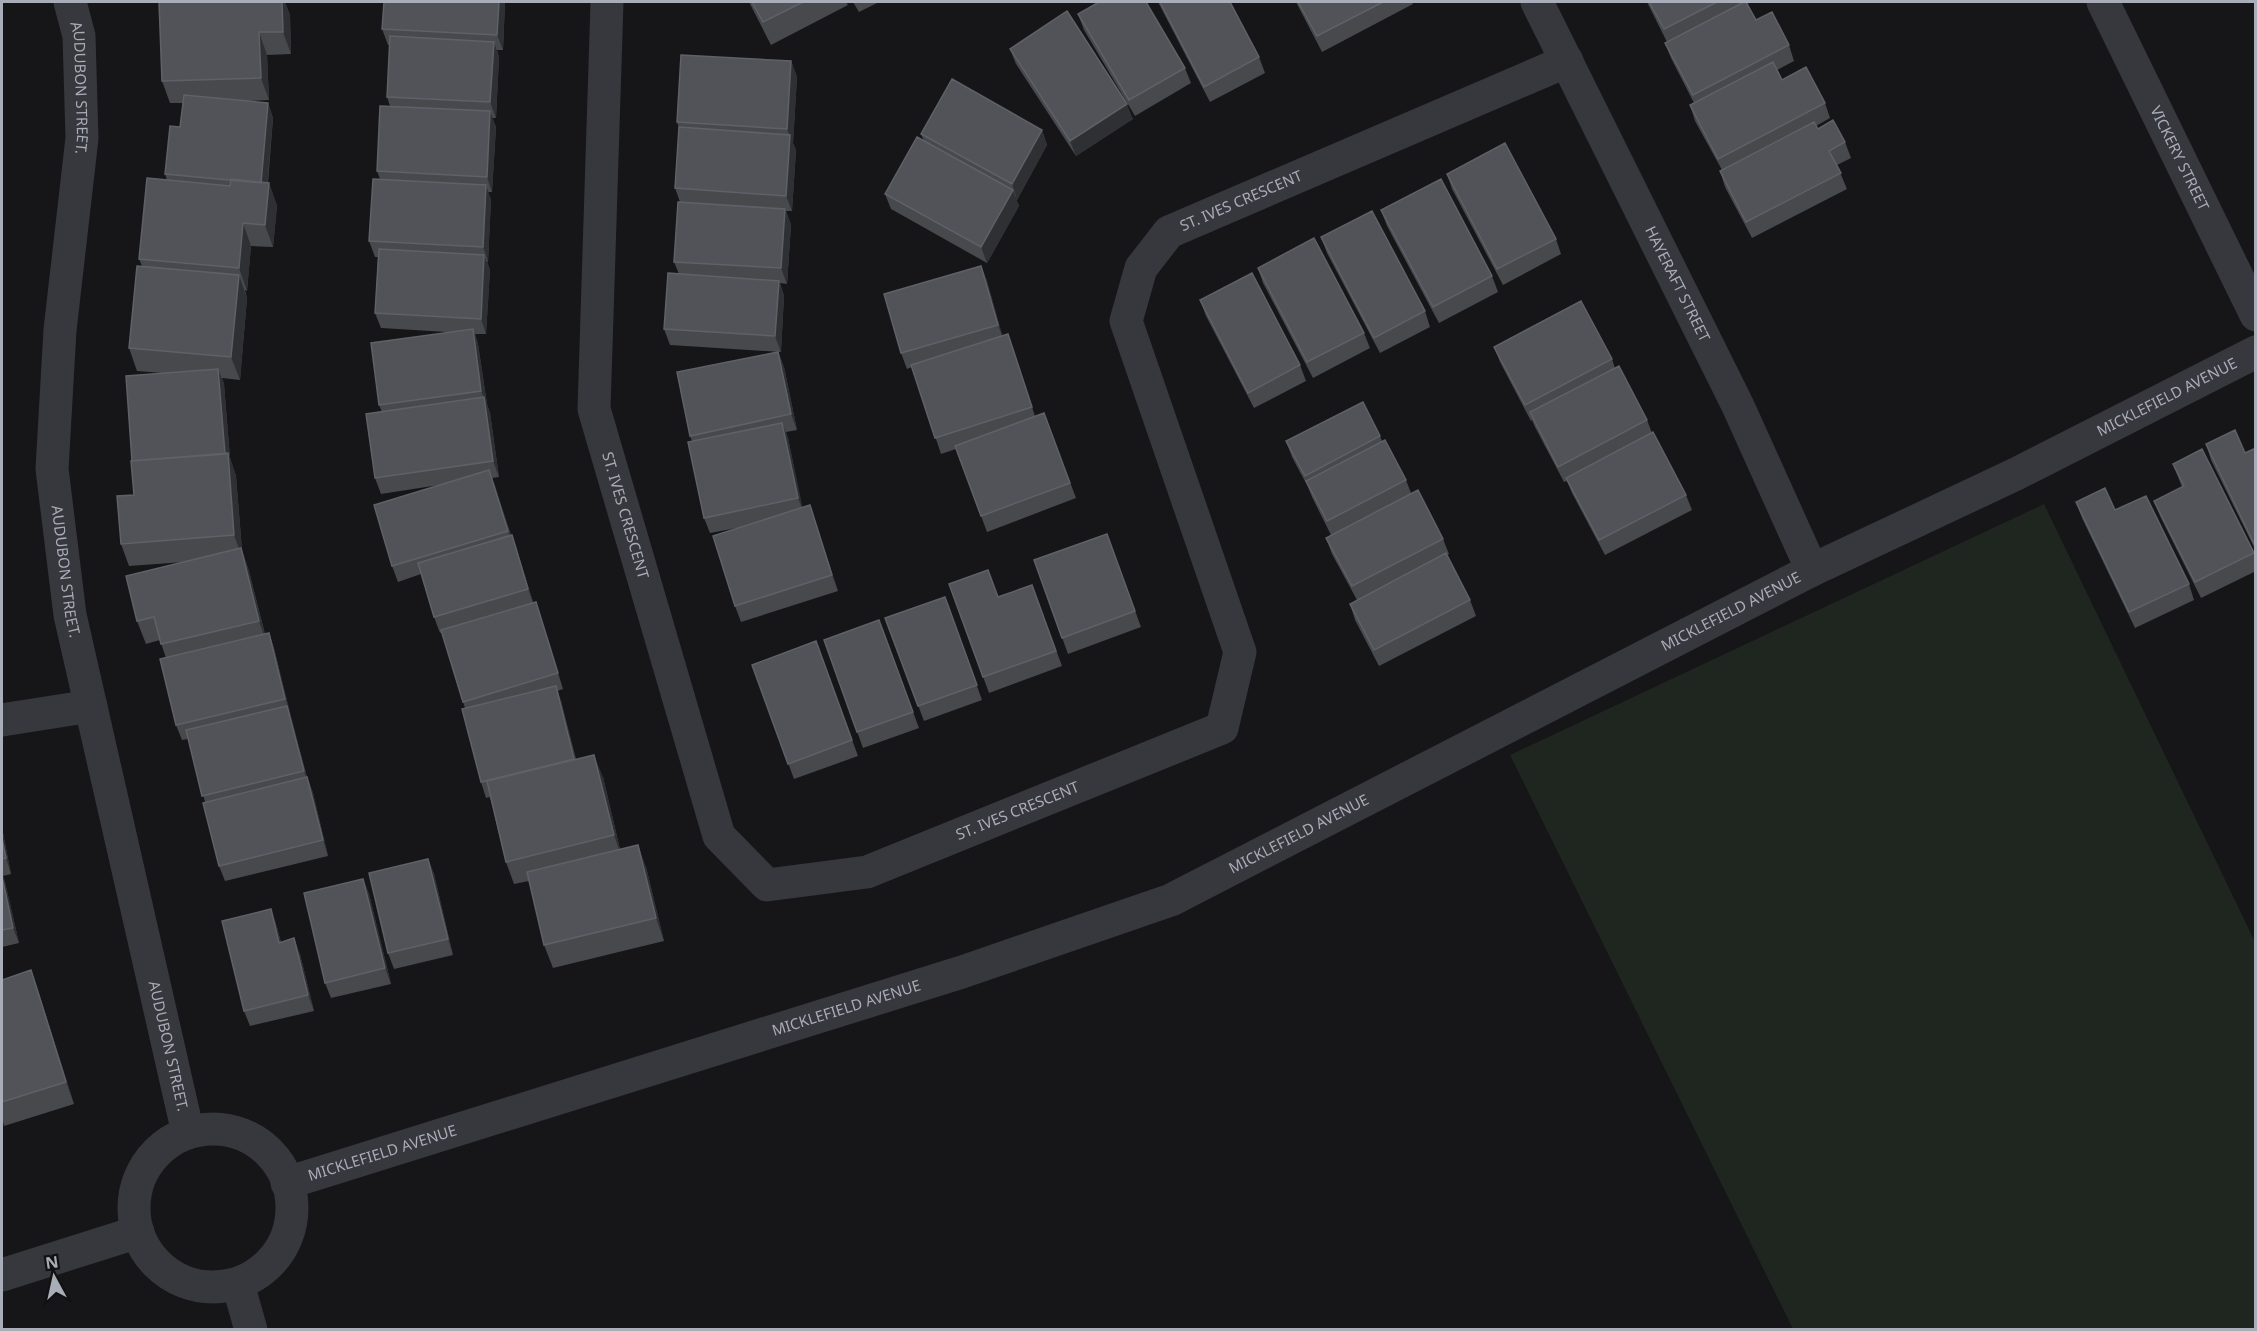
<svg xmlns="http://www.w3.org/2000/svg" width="2257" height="1331" font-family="'Noto Sans',sans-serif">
<rect width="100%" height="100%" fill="#161618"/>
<path fill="#1e261f" d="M2044 504 2255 942V1329H1793L1510 755Z"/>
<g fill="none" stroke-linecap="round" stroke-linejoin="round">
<g stroke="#37383d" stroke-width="33">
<path id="s1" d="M70 2 79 36 82 138 60 330 52 469 70 615 188 1133"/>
<path id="s2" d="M607 2 594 409 719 836 767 885 867 872 1222 728 1240 652 1126 321 1141 268 1169 232 1567 61"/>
<path id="s3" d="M1537 2 1738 406 1812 570"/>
<path id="s4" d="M2103 2 2256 315"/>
<path d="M2 720 91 706"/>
<circle cx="213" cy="1208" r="79"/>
<path id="s5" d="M287 1183 962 972 1171 900 1812 570 2016 474 2256 352"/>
<path d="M2 1275 138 1232"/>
<path d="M238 1284 251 1330"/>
</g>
</g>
<path fill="#47494d" d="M159 2H285L290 15 291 54 267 55 269 100 248 101 268 103 273 118 268 183H269L277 206 273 247 251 246 247 291 245 290 247 298 240 380 222 378 224 384 230 458 236 476 242 550 249 571 265 634 269 633 274 648 290 714 307 777 313 793 328 856 225 881 219 866 205 802 188 739 182 740 176 725 166 658 160 640 146 644 137 621 184 562 129 566 121 544 134 495 132 461 163 373 137 371 129 348 142 266 139 259 167 180 165 174 180 127 183 103H170L162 81Z
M505 2 503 50H497L499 57 496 118H492L496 127 492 192H488L491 200 488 262H487L490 270 486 334H475L478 344 487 404 490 413 499 477 492 478 511 535H512L517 550 533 602 541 617 563 689 557 691 561 701 576 759 603 777 620 849 646 867 664 941 553 968 544 945 529 881 514 884 506 862 490 797 486 798 481 782 465 708 442 632 440 633 434 617 421 574 398 582 392 566 439 485 381 494 375 478 382 412 379 405 447 332 381 328 375 313 378 257H375L369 241 380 179 377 171 390 106 387 97 390 45H388L382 29Z
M749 2H846L848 5 771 45Z
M853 2H879L859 12Z
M1158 2H1230L1259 57 1265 73 1210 102Z
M1296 2H1412L1413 4 1322 52Z
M1647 2H1752L1747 4 1756 20 1789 45 1794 61 1777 70 1782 80 1825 103 1830 118 1816 126 1818 129 1845 142 1851 158 1837 165 1847 189 1752 238 1725 187 1720 171 1722 170 1695 121 1690 105 1694 103 1671 58 1665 43 1667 42Z
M1078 14 1185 68 1191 83 1135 116 1084 30Z
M1010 49 1133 119 1076 156 1016 64Z
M791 61 797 77 793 143 796 150 792 211H786L791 225 787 284 780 283 784 296 781 352 670 345 664 329 679 274 674 262 680 202 675 188 679 128 677 122Z
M1042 130 1047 145 1017 200 1016 199 1019 206 987 263 891 209 885 194 924 141 921 134Z
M1447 174 1556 239 1561 254 1503 285 1452 189Z
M1381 210 1492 276 1498 292 1439 323 1387 226Z
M1321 237 1425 311 1430 327 1380 353 1327 253Z
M981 266 987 281 1002 335 1013 349 1035 416 1044 413 1076 498 987 532 956 449 941 454 912 367 907 369 901 353Z
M1258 268 1364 333 1370 348 1313 378 1263 283Z
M1200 300 1300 365 1306 381 1254 408 1206 316Z
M1494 347 1612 359 1615 368 1647 420 1652 433 1686 495 1692 510 1605 555 1572 493 1567 481 1564 482 1535 427 1532 420 1531 421 1500 362Z
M778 352 784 367 797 430 786 432 788 438 802 507 815 521 838 591 741 622 735 606 742 527 710 533 704 518 692 441 690 436Z
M1380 436 1382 441 1406 480 1411 493 1443 539 1449 554 1447 555 1470 600 1476 616 1379 666 1355 620 1350 604 1357 600 1332 554 1326 538 1331 535 1312 497 1308 487 1292 457 1286 441Z
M2206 444 2245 453 2256 448V551L2211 460Z
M2173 464 2254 553 2256 558V571L2201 598 2160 516 2154 501 2182 487Z
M2076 502 2189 584 2194 600 2135 628 2082 518Z
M1107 534 1141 627 1068 654 1034 560Z
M949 584 998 597 1032 585 1062 666 989 693Z
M945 597 982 700 924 721 885 618Z
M879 620 919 728 863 748 824 640Z
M816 641 858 756 794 779 752 665Z
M2 828 11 874 3 876 5 882 19 943 2 947Z
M428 859 434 874 453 955 394 969 388 953Z
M363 879 369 894 391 984 331 998 325 983Z
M271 909 276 924 281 942 300 954 314 1011 250 1026 244 1011Z
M31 970 39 993 74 1104 4 1126 2 1118V980Z"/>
<path fill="#2f3033" d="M282 2H285L290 15 291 54 283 32Z
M499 2H505L503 50 497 35Z
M259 32 267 55 269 100 261 78Z
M494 42 499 57 496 118 490 102Z
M791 61 797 77 793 143 796 150 792 211 786 196 790 136 787 129Z
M268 103 273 118 266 199 260 183Z
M1127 104 1133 119 1076 156 1070 141Z
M490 111 496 127 492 192 487 177Z
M1042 130 1047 145 1017 200 1012 184Z
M269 183 277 206 273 247 265 225Z
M486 185 491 200 488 262 483 247Z
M1013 190 1019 206 987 263 981 247Z
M785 209 791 225 787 284 781 268Z
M243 223 251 246 247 291 239 268Z
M484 255 490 270 486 334 481 319Z
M981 266 987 281 1004 341 998 325Z
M239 275 247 298 240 380 231 357Z
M779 281 784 296 781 352 775 336Z
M473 329 478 344 487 404 490 413 499 477 493 461 485 400 481 391Z
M778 352 784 367 797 430 791 414Z
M218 369 224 384 230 458 236 476 242 550 249 571 267 644 259 621 242 557 234 535 225 454Z
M782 423 788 438 804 514 798 498Z
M489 470 495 485 514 547 508 531Z
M810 505 815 521 838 591 832 575Z
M512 535 517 550 534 605 528 589Z
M269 633 274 648 309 787 304 771Z
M556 686 561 701 579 775 574 759Z
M594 755 603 777 622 858 614 835Z
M307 777 313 793 328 856 323 840Z
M2 828 11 874 6 858 2 839Z
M638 845 646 867 664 941 656 918Z
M428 859 434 874 453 955 448 939Z
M2 873 5 882 19 943 13 928 2 877Z
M363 879 369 894 391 984 385 968Z
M271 909 276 924 285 958 279 943Z
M294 938 300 954 314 1011 308 995Z
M31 970 39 993 74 1104 66 1082Z"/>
<path fill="#525359" stroke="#5f6168" stroke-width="1.5" d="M159 2H282L283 32H259L261 78 162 81Z
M384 2H499L497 35 382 29Z
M752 2H803L763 22Z
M1099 2H1146L1185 68 1129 100 1078 14Z
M1160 2H1230L1259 57 1204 87Z
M1298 2H1383L1317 36Z
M1649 2H1717L1664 29Z
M1744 2H1746L1756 20 1772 12 1789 45 1693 95 1665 43Z
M1067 11 1127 104 1070 141 1010 49Z
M390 36 494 42 490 102 387 97Z
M681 55 791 61 787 129 677 122Z
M1773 62 1782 80 1806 67 1825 103 1718 159 1690 105Z
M952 79 1042 130 1012 184 921 134Z
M184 95 268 103 261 183 165 174 170 126 180 127Z
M380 106 490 111 487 177 377 171Z
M1833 120 1845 142 1829 151 1841 173 1746 222 1720 171 1814 122 1818 129Z
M679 127 790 135 786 196 675 188Z
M917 137 1013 190 981 247 885 194Z
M1505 143 1556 239 1497 269 1447 174Z
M147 178 230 186 231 179 269 183 265 225 243 223 239 268 139 259Z
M373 179 486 185 483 247 369 241Z
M1441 179 1492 276 1433 307 1381 210Z
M678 202 785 209 781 268 674 262Z
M1372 211 1425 311 1374 338 1321 237Z
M1314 238 1364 333 1307 362 1258 268Z
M379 249 484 255 481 319 375 313Z
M137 266 239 275 231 357 129 348Z
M981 266 998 325 901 353 884 294Z
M668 273 779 281 775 336 664 329Z
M1252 273 1300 365 1248 393 1200 300Z
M1581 301 1612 359 1525 405 1494 347Z
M473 329 481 391 379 405 371 343Z
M1008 334 1032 407 935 438 911 365Z
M778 352 791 414 690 436 677 372Z
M1619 366 1647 420 1558 467 1530 412Z
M218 369 225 454 132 461 126 376Z
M484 397 493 461 375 478 366 414Z
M1363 402 1380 436 1305 476 1286 441Z
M1044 413 1070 483 981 516 955 446Z
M782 423 798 498 704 518 688 442Z
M2235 430 2245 453 2256 448V548L2206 444Z
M1653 432 1686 495 1599 540 1566 478Z
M1385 440 1406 480 1327 521 1306 481Z
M2202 449 2254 553 2195 582 2154 501 2184 486 2173 464Z
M228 453 234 535 121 544 117 496 134 495 131 461Z
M489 470 508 531 392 566 374 505Z
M2105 488 2115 510 2146 496 2189 584 2129 612 2076 502Z
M1418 490 1443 539 1352 586 1326 538Z
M810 505 832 575 735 606 713 536Z
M1107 534 1135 611 1062 638 1034 560Z
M512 535 528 589 434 617 418 563Z
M241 548 259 621 161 644 154 617 137 621 126 576Z
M1446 553 1470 600 1374 650 1350 604Z
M988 570 998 597 1032 585 1056 651 983 677 949 584Z
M945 597 977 685 918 706 885 618Z
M536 602 558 673 463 702 441 630Z
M879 620 913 712 857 732 824 640Z
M269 633 285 699 176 725 160 659Z
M816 641 852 740 788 764 752 665Z
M556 686 574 759 481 782 462 709Z
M287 706 304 771 202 796 186 730Z
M594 755 614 835 506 862 487 781Z
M307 777 323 840 219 866 203 803Z
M2 839 6 858 2 859Z
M638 845 656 918 544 945 527 872Z
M428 859 448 939 388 953 369 873Z
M2 877 13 928 2 930Z
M363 879 385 968 325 983 304 893Z
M271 909 279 943 294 938 308 995 244 1011 222 921Z
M31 970 66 1082 2 1102V980Z"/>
<g text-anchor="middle" stroke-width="4.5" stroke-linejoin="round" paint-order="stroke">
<g font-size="15" fill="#a8adb8" stroke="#111113">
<text dy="5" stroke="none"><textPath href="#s1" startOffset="87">AUDUBON STREET.</textPath></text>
<text dy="5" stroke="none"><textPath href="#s4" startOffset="174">VICKERY STREET</textPath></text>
<text dy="5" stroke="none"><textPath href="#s2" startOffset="2012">ST. IVES CRESCENT</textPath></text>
<text dy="5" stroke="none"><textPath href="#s3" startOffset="315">HAYERAFT STREET</textPath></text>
<text dy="5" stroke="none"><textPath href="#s5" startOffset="2044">MICKLEFIELD AVENUE</textPath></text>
<text dy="5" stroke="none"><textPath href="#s2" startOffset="518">ST. IVES CRESCENT</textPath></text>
<text dy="5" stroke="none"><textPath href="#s1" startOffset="573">AUDUBON STREET.</textPath></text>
<text dy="5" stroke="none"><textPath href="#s5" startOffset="1558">MICKLEFIELD AVENUE</textPath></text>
<text dy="5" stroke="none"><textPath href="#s2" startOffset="1184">ST. IVES CRESCENT</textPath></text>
<text dy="5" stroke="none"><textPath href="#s5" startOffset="1072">MICKLEFIELD AVENUE</textPath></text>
<text dy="5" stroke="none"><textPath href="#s5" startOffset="586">MICKLEFIELD AVENUE</textPath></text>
<text dy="5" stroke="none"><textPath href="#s1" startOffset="1059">AUDUBON STREET.</textPath></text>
<text dy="5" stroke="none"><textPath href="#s5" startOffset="100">MICKLEFIELD AVENUE</textPath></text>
</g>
</g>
<rect width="2257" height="1331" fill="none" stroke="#a8adb8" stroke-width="6"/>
<g transform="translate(54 1277) rotate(352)" stroke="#111113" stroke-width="4.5" paint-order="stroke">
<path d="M0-4.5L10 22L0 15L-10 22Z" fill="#a8adb8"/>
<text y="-9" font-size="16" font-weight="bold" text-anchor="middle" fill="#a8adb8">N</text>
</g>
</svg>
